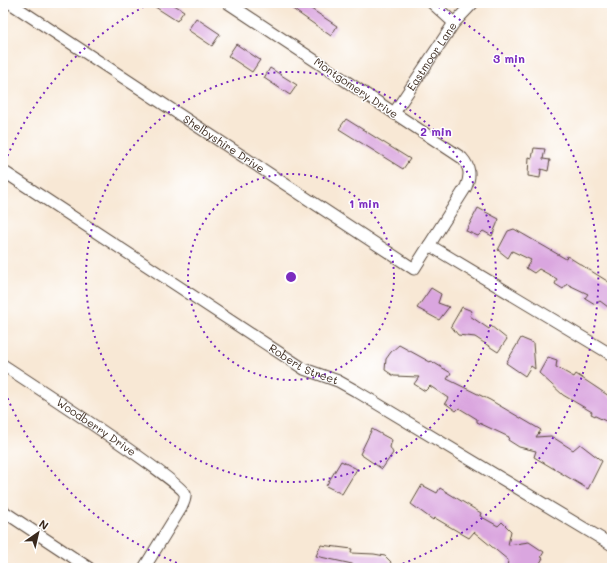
<svg xmlns="http://www.w3.org/2000/svg" width="615" height="571" font-family="Mali,sans-serif">
<rect width="100%" height="100%" fill="#fff"/>
<filter id="ink" filterUnits="userSpaceOnUse"><feTurbulence type="fractalNoise" baseFrequency=".025" numOctaves="2"/><feDisplacementMap in="SourceGraphic" scale="8" xChannelSelector="R" yChannelSelector="G"/><feConvolveMatrix kernelMatrix="1 2 1 2 8 2 1 2 1" color-interpolation-filters="sRGB"/></filter>
<filter id="wash" filterUnits="userSpaceOnUse"><feTurbulence type="fractalNoise" baseFrequency=".012" numOctaves="4" result="noise"/><feDisplacementMap in="SourceGraphic" scale="16" xChannelSelector="R" yChannelSelector="G"/><feGaussianBlur stdDeviation="0.9" result="paint"/><feColorMatrix in="noise" values="0 0 0 0 0 0 0 0 0 0 0 0 0 0 0 0 0 1.4 0 .05"/><feComposite in="paint" operator="in"/></filter>
<g filter="url(#wash)">
<rect width="100%" height="100%" fill="#f8e8d5"/>
<g id="blocks">
<path fill="#daa6df" d="M149 3H171L184 11 177 21Z
M284 3H302L337 26 331 36Z
M196 18 220 34 212 46 188 30Z
M236 44 260 60 252 72 228 56Z
M270 68 297 85 290 95 264 78Z
M346 119 410 159 403 169 339 129Z
M534 148 545 149 543 159 550 160 548 171 541 169 540 178 528 176 529 157 532 158Z
M478 208 499 219 492 236 483 231 478 236 466 231Z
M514 229 566 259 567 256 612 284V301L608 307 600 301 595 304 585 298 588 294 567 284 563 289 555 284 557 279 539 269 534 273 526 268 531 260 512 251 508 258 498 250 508 231Z
M431 288 441 294 438 303 449 307 439 320 417 308Z
M462 307 472 311 470 316 489 329 491 326 507 339 498 352 475 337 458 335 451 326Z
M521 338 533 343 535 369 531 366 525 376 506 363Z
M399 345 430 362 431 361 451 373 447 379 490 400 541 430 536 437 551 436 573 450 580 444 602 461 588 489 534 457 536 451 519 447 508 440 509 437 477 422V419L459 408 456 411 445 403 448 398 430 386 425 391 414 384 419 377 394 376 385 370 386 359 391 352Z
M548 357 557 360 556 367 574 377 576 374 612 398V424L591 414 592 412 563 395 539 373Z
M372 429 392 440 390 447 393 453 382 469 360 454Z
M341 461 357 469 342 494 326 486Z
M422 485 437 493 440 488 481 513 480 516 498 526 502 522 511 531 508 545 529 542 544 552 541 557 543 558 537 568H507L508 560 474 532 469 538 435 518 433 520 411 504Z
M321 545 352 549 351 553 374 554 385 556 391 562 388 568H358L352 564 316 556Z"/>
</g>
</g>
<g filter="url(#ink)">
<use href="#blocks" fill-opacity="0" stroke="#574639" stroke-width="1"/>
<g fill="none" stroke-linecap="round" stroke-linejoin="round">
<defs>
<g id="minor">
<path id="s1" d="M10 3 414 269 466 187C471 175 470 167 462 158L228 3"/>
<path d="M432 3 454 23"/>
<path id="s2" d="M394 113 454 23 473 3"/>
<path id="s3" d="M3 171 304 369 338 381 356 391 612 545"/>
<path d="M429 245 612 355"/>
<path id="s4" d="M3 365C26 380 181 481 185 494 186 499 183 504 181 508L144 568"/>
<path d="M3 511 89 568"/>
</g>
</defs>
<use href="#minor" stroke="#574639" stroke-width="13"/>
<use href="#minor" stroke="#fff" stroke-width="11"/>
</g>
</g>
<g fill="none" stroke="#7b2cbf" stroke-width="2" stroke-dasharray="2 4">
<circle cx="291" cy="277" r="103"/>
<circle cx="291" cy="277" r="205"/>
<path d="M188 567A308 308 0 0 1 3 387M3 167A308 308 0 0 1 149 4M433 4A308 308 0 0 1 394 567"/>
</g>
<g text-anchor="middle" stroke-width="3" stroke-linejoin="round" paint-order="stroke">
<g font-size="11" fill="#3b2a1e" stroke="#fff">
<text dy="4" stroke="none"><textPath href="#s2" startOffset="68">Eastmoor Lane</textPath></text>
<text transform="translate(356 88) rotate(34)" y="4">Montgomery Drive</text>
<text dy="4" stroke="none"><textPath href="#s1" startOffset="256">Shelbyshire Drive</textPath></text>
<text dy="4" stroke="none"><textPath href="#s3" startOffset="358">Robert Street</textPath></text>
<text dy="4" stroke="none"><textPath href="#s4" startOffset="112">Woodberry Drive</textPath></text>
</g>
</g>
<circle cx="291" cy="277" r="6" fill="#7b2cbf" stroke="#fff" stroke-width="2"/>
<g font-size="12" text-anchor="middle" font-weight="bold" fill="#7b2cbf" stroke="#fff" stroke-width="3" stroke-linejoin="round" paint-order="stroke">
<text x="509" y="63">3 min</text>
<text x="436" y="136">2 min</text>
<text x="364" y="208">1 min</text>
</g>
<rect width="615" height="571" fill="none" stroke="#fff" stroke-width="16"/>
<g transform="translate(38 533) rotate(34)" stroke="#ffffff" stroke-width="3" paint-order="stroke">
<path d="M0-3L7 15L0 10L-7 15Z" fill="#3b2a1e"/>
<text y="-6" font-size="11" font-weight="bold" text-anchor="middle" fill="#3b2a1e">N</text>
</g>
</svg>
